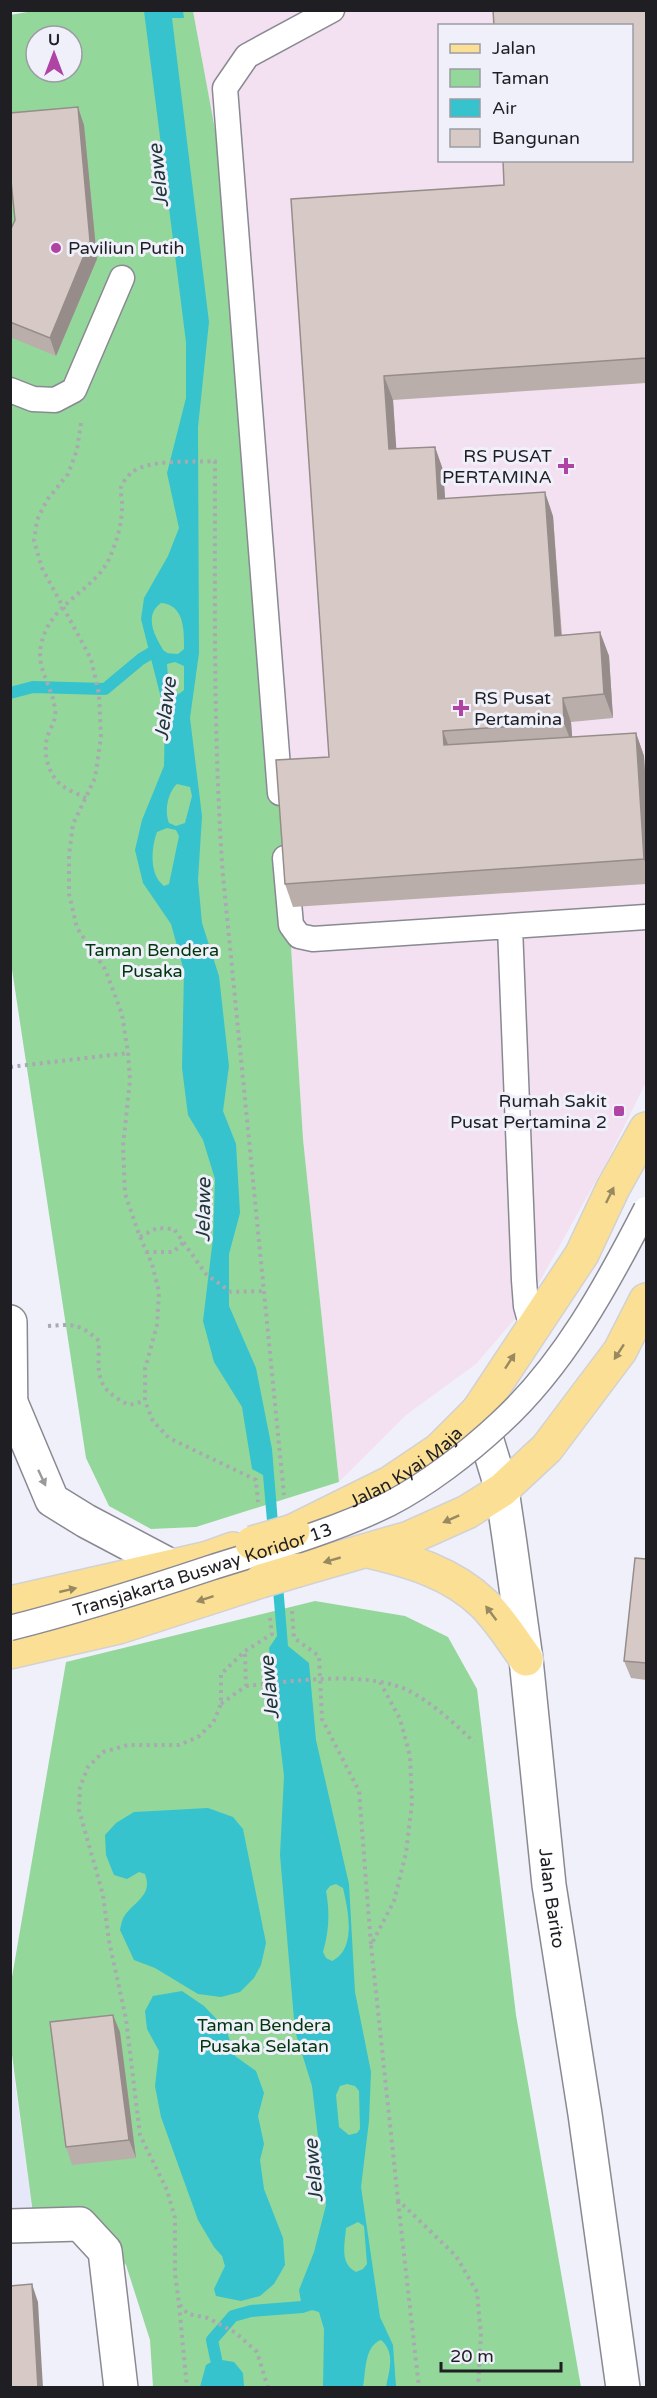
<svg xmlns="http://www.w3.org/2000/svg" width="657" height="2398" font-family="'Varela Round',sans-serif">
<rect width="100%" height="100%" fill="#f0f0fb"/>
<path fill="#e7e7fa" d="M10 2047 35 2229 10 2231Z"/>
<path fill="#f3e0f1" fill-rule="evenodd" d="M193 11H646V1082L607 1161 526 1306 476 1364 406 1415 339 1482 303 1139 253 334ZM440 26H632V160H440Z"/>
<path fill="#94d79a" fill-rule="evenodd" d="M39 10 193 11 253 334 303 1139 339 1482 196 1527 151 1529 109 1506 86 1458 11 963 10 15ZM36 36H72V72H36Z
M315 1601 405 1616 448 1637 477 1689 516 2015 581 2387H153L150 2340 126 2265 101 2240 35 2229 11 2047V1983L66 1662Z"/>
<path fill="#36c3cd" fill-rule="evenodd" d="M144 11H183L184 18H172L209 322 198 427 199 653 190 718 202 816 198 880 202 923 219 976 229 1066 223 1111 236 1144 240 1213 229 1254V1306L256 1368 272 1449 288 1646 309 1663 316 1740 349 1884 355 1992 371 2072 369 2121 361 2187 380 2317 393 2345 396 2387H386C389 2371 396 2353 381 2340 364 2346 366 2372 363 2387H323L324 2329 319 2312 302 2307 299 2290 314 2252 326 2205 312 2086 295 2031 280 1855 284 1776 269 1648 277 1636 263 1475 252 1469 242 1407 214 1362 203 1321 213 1238 215 1179 203 1140 188 1115 182 1068 184 971 171 924 143 883 135 850 142 820 164 766 165 714 141 619 144 598 168 556 179 528 167 473 186 398V342ZM161 603C185 605 184 631 184 649L178 654 165 653C155 637 143 616 161 603ZM175 662 184 666V690L179 694 169 690 167 664ZM177 784 190 787 192 796 185 823 176 826 169 823C164 811 168 792 177 784ZM167 828 176 830 179 836 169 884 164 886C149 875 151 848 157 832ZM336 1884 343 1888C348 1910 357 1949 332 1961L326 1958 323 1952C329 1931 330 1913 326 1891L330 1886ZM347 2084 355 2086 359 2091 360 2129 357 2133 349 2135 339 2127 336 2095 340 2086ZM358 2222 364 2226 367 2264 363 2269 356 2272C339 2263 345 2244 346 2228Z
M208 1808 233 1817 243 1829 266 1943 261 1965 254 1978 240 1992 221 1997 198 1994 155 1968 134 1960 120 1930C121 1925 122 1919 125 1915 135 1901 153 1895 145 1874L139 1872 127 1879 114 1875 106 1855 105 1835 116 1823 134 1812Z
M182 1991 204 2006 226 2029 235 2056 256 2071 264 2093 258 2116 264 2144 260 2160 264 2189 283 2238 285 2265 274 2284 260 2296 241 2301 216 2296 214 2289 225 2266 222 2256 214 2247 198 2220 161 2117 155 2086 159 2051 147 2029 145 2011 153 1996Z
M216 2359 234 2362 243 2373 244 2387H200L206 2365Z"/>
<g fill="none" stroke-linecap="round" stroke-linejoin="round">
<path stroke="#36c3cd" stroke-width="12" d="M10 693 33 687 105 689 141 659 153 652 163 657
M216 2359 212 2340 233 2316 251 2311 302 2307 318 2302"/>
<defs>
<path id="lane" d="M10 390 33 399 55 400 74 390 122 278
M280 793 225 88 247 56 332 10
M285 858 291 925 299 936 313 939 646 917
M510 927 524 1280 526 1306 532 1328"/>
<path id="street" d="M10 2226 80 2224 105 2251 121 2388"/>
<g id="secondary">
<path d="M10 1322 11 1426"/>
<path d="M12 1405 52 1500 86 1521 171 1566"/>
<path id="s1" d="M478 1411 502 1490 509 1537 526 1659 549 1885 585 2114 623 2388"/>
</g>
<g id="primary">
<path id="s2" d="M293 1531 390 1483 439 1450 478 1411 582 1254 613 1188 646 1129"/>
<path d="M368 1551C411 1561 452 1573 484 1604 500 1620 513 1641 526 1659"/>
<path d="M298 1570 409 1538 467 1512 502 1490 547 1448 620 1351 646 1300"/>
<path d="M10 1603 208 1558 233 1549"/>
<path d="M10 1652 119 1627 261 1581"/>
</g>
</defs>
<use href="#lane" stroke="#898993" stroke-width="27"/>
<use href="#street" stroke="#898993" stroke-width="36"/>
<use href="#secondary" stroke="#898993" stroke-width="36"/>
<use href="#primary" stroke="#d2d2d3" stroke-width="36"/>
<path stroke="#a9a9b1" stroke-width="4" stroke-dasharray="3 4.5" stroke-linecap="butt" d="M81 423 77 450 68 474 47 500 37 520 34 541 42 568 91 659 99 694 101 737 95 778 73 824 69 855V894L77 928 105 969 122 1014 128 1053 130 1080 123 1146 125 1194 140 1237 152 1264 159 1292 157 1325 145 1369V1401L153 1421 169 1438 256 1480 258 1502
M86 798C78 794 68 790 61 785 48 774 42 751 48 735 51 726 57 719 55 709 51 679 30 665 46 630 60 600 95 588 109 559 117 541 123 521 122 502 122 498 120 492 121 488 121 484 128 476 131 473 150 458 191 463 215 461 215 599 213 738 223 876L284 1495
M10 1067 128 1053
M140 1237 157 1228 174 1229 206 1274 231 1292 264 1291
M146 1252H173L185 1241
M48 1326C72 1324 80 1323 99 1341 98 1376 95 1388 129 1405L145 1401
M292 1611 294 1638 319 1656 322 1719 359 1791 371 1945
M380 1682 400 1719 410 1756 412 1803 406 1853 394 1901 371 1945 398 2200 456 2256 477 2292 481 2335 478 2388
M246 1686C293 1681 371 1669 413 1693 436 1706 455 1724 474 1742
M221 1704 246 1686 245 1652
M398 2201 419 2388
M179 2305 187 2388
M268 2388 257 2352 236 2333 208 2318 188 2314 179 2304 175 2273V2218L167 2190 140 2135 126 2019 109 1941 103 1895 79 1810 80 1787 88 1767 103 1752 128 1745H179L198 1737 213 1723 221 1704V1674L245 1651 272 1634 270 1618"/>
<use href="#lane" stroke="#fff" stroke-width="24"/>
<use href="#street" stroke="#fff" stroke-width="33"/>
<use href="#secondary" stroke="#fff" stroke-width="33"/>
<use href="#primary" stroke="#fbdf94" stroke-width="33"/>
<defs>
<g id="lane-bridge">
<path id="s3" d="M10 1628C78 1611 144 1590 210 1568 270 1549 332 1532 389 1504 426 1485 468 1453 499 1424 563 1366 607 1285 646 1209"/>
</g>
<path id="primary-bridge" d="M252 1543 293 1531
M261 1581 298 1570"/>
</defs>
<use href="#lane-bridge" stroke="#898993" stroke-width="27" stroke-linecap="butt"/>
<use href="#primary-bridge" stroke="#d2d2d3" stroke-width="36" stroke-linecap="butt"/>
<use href="#lane-bridge" stroke="#fff" stroke-width="24"/>
<use href="#primary-bridge" stroke="#fbdf94" stroke-width="33"/>
</g>
<path fill="#b9aeaa" d="M646 10V383L393 400 396 449 435 447 443 470 445 499 553 516 562 635 600 632 609 656 613 718 571 722 572 737 636 733 644 756 646 787V884L293 907 285 884 329 757 291 199 504 185Z
M84 125 97 259 56 356 10 337V231Z
M646 1559V1680L631 1678 624 1661Z
M120 2032 136 2158 72 2165 66 2147Z"/>
<path fill="#968d8b" d="M78 107 84 125 97 259 56 356 50 338Z
M384 376 393 400 398 473 389 449Z
M435 447 443 470 447 523 438 499Z
M545 492 553 516 563 660 555 636Z
M600 632 609 656 613 718 604 694Z
M563 698 571 722 573 747 564 723Z
M443 731 452 755 444 745Z
M636 733 644 756 646 787V865L644 859Z
M113 2015 120 2032 136 2158 129 2140Z
M32 2284 38 2302 43 2388H38Z"/>
<path fill="#d7cac6" stroke="#968d8b" stroke-width="1.5" d="M493 10H646V358L384 376 389 449 435 447 438 499 545 492 555 636 600 632 604 694 563 698 564 723 443 731 444 745 636 733 644 859 285 884 276 760 329 757 291 199 504 185 503 160H632V26H494Z
M78 107 90 241 50 338 10 322V231L15 220 10 171V113Z
M635 1558 646 1559V1663L624 1661Z
M113 2015 129 2140 66 2147 50 2022Z
M32 2284 38 2388H10V2286Z"/>
<defs><path id="oneway-solid" d="M-6-.8H1V-3.2L6.5 0L1 3.2V.8H-6Z" transform="scale(1.5)"/></defs>
<g fill="#988961">
<use href="#oneway-solid" transform="translate(610 1195) rotate(-64)"/>
<use href="#oneway-solid" transform="translate(619 1352) rotate(123)"/>
<use href="#oneway-solid" transform="translate(510 1361) rotate(-57)"/>
<use href="#oneway-solid" transform="translate(451 1519) rotate(156)"/>
<use href="#oneway-solid" transform="translate(332 1560) rotate(164)"/>
<use href="#oneway-solid" transform="translate(68 1590) rotate(-13)"/>
<use href="#oneway-solid" transform="translate(205 1599) rotate(162)"/>
<use href="#oneway-solid" transform="translate(491 1613) rotate(-127)"/>
</g>
<use fill="#9a9a9c" href="#oneway-solid" transform="translate(42 1478) rotate(65)"/>
<g fill="#af44a5" stroke="#f0f0fb" stroke-width="2">
<circle cx="56" cy="248" r="6"/>
<path d="M563 457h6v6h6v6h-6v6h-6v-6h-6v-6h6z"/>
<path d="M458 699h6v6h6v6h-6v6h-6v-6h-6v-6h6z"/>
<rect x="613" y="1105" width="12" height="12" rx="3"/>
</g>
<g text-anchor="middle" stroke-width="6" stroke-linejoin="round" paint-order="stroke">
<g font-size="18" fill="#1f1f23" stroke="#f0f0fb" text-anchor="start">
<text x="68" y="254">Paviliun Putih</text>
<text x="552" y="462" text-anchor="end">RS PUSAT<tspan x="552" dy="21">PERTAMINA</tspan></text>
<text x="474" y="704">RS Pusat<tspan x="474" dy="21">Pertamina</tspan></text>
<text x="607" y="1107" text-anchor="end">Rumah Sakit<tspan x="607" dy="21">Pusat Pertamina 2</tspan></text>
</g>
<g font-size="18" fill="#00360c" stroke="#f0f0fb">
<text x="152" y="956">Taman Bendera<tspan x="152" dy="21">Pusaka</tspan></text>
<text x="264" y="2031">Taman Bendera<tspan x="264" dy="21">Pusaka Selatan</tspan></text>
</g>
<g font-size="18" fill="#1f1f23" stroke="#f0f0fb">
<text dy="6" stroke="none"><textPath href="#s2" startOffset="130">Jalan Kyai Maja</textPath></text>
<text dy="6" stroke="none"><textPath href="#s3" startOffset="201">Transjakarta Busway Koridor 13</textPath></text>
<text dy="6" stroke="none"><textPath href="#s1" startOffset="494">Jalan Barito</textPath></text>
</g>
<g font-size="20" font-style="italic" fill="#21383a" stroke="#f0f0fb">
<text transform="translate(158 176) rotate(-96)" y="7">Jelawe</text>
<text transform="translate(165 709) rotate(-82)" y="7">Jelawe</text>
<text transform="translate(203 1210) rotate(-89)" y="7">Jelawe</text>
<text transform="translate(269 1688) rotate(-95)" y="7">Jelawe</text>
<text transform="translate(313 2171) rotate(-95)" y="7">Jelawe</text>
</g>
</g>
<rect width="657" height="2398" fill="none" stroke="#1f1f23" stroke-width="24"/>
<rect x="438" y="24" width="195" height="138" fill="#f0f0fb" stroke="#9c9ca5" stroke-width="1.5"/>
<rect x="450" y="44" width="30" height="9" fill="#fbdf94" stroke="#9c9ca5" stroke-width="1.5"/>
<text x="492" y="54" font-size="18" fill="#1f1f23">Jalan</text>
<rect x="450" y="69" width="30" height="18" fill="#94d79a" stroke="#9c9ca5" stroke-width="1.5"/>
<text x="492" y="84" font-size="18" fill="#1f1f23">Taman</text>
<rect x="450" y="99" width="30" height="18" fill="#36c3cd" stroke="#9c9ca5" stroke-width="1.5"/>
<text x="492" y="114" font-size="18" fill="#1f1f23">Air</text>
<rect x="450" y="129" width="30" height="18" fill="#d7cac6" stroke="#9c9ca5" stroke-width="1.5"/>
<text x="492" y="144" font-size="18" fill="#1f1f23">Bangunan</text>
<g transform="translate(54 54)"><circle r="28" fill="#f0f0fb" stroke="#9c9ca5" stroke-width="1.5"/>
<path d="M0-4.5L10 22L0 15L-10 22Z" fill="#af44a5"/>
<text y="-9" font-size="16" font-weight="bold" text-anchor="middle" fill="#1f1f23">U</text>
</g>
<path d="M441 2362v9h120v-9" fill="none" stroke="#1f1f23" stroke-width="3"/>
<text x="450" y="2362" font-size="18" fill="#1f1f23" stroke="#f0f0fb" stroke-width="4.5" paint-order="stroke">20 m</text>
</svg>
